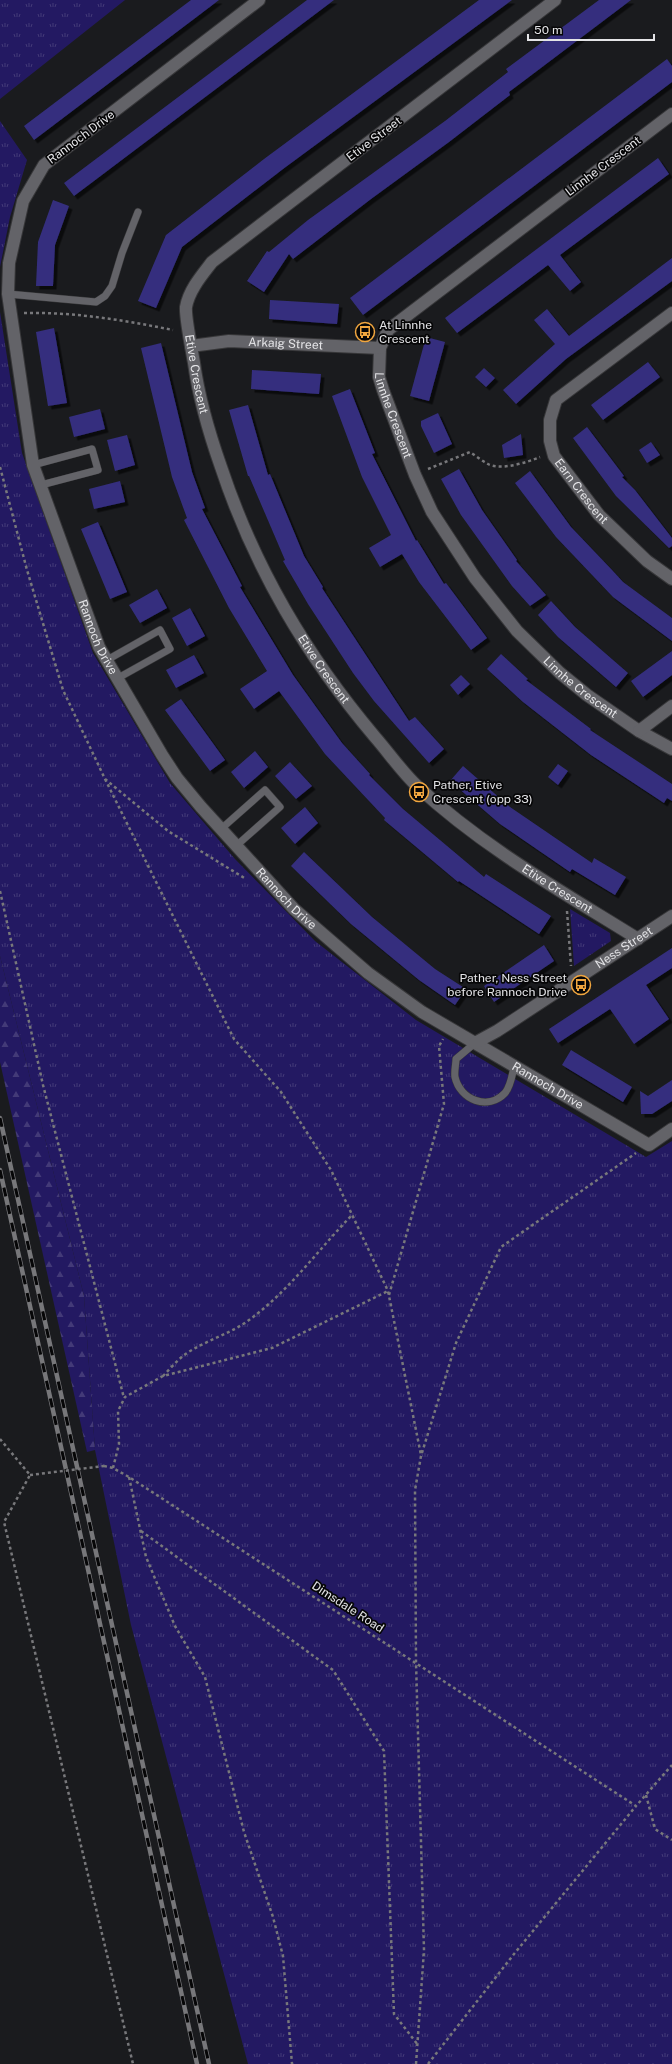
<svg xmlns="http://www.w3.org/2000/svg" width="672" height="2064" font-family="'Public Sans',sans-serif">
<defs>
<pattern id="grass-tufts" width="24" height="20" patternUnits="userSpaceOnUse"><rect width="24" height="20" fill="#231962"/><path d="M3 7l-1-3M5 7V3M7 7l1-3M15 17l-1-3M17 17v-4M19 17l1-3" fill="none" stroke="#433a78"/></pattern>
<pattern id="forest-firs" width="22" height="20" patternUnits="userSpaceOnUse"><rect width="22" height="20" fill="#231962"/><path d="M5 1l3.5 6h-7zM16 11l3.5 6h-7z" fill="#433a78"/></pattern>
<filter id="shadow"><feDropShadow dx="3.5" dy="3.5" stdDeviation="0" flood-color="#0009"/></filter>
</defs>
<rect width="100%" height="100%" fill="#1a1b1e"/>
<path fill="url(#grass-tufts)" d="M0 0H125L0 99Z
M0 121 27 160 10 217 0 267Z
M0 312 22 453 93 653 170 783 235 859 315 941 416 1020 646 1157 672 1141V2064H248L131 1625 95 1450 84 1296 0 956Z
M570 909 610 933 611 941 574 966Z"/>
<path fill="url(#forest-firs)" d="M0 956 84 1296 95 1450 87 1452 0 1062Z"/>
<path fill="#342f7e" filter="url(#shadow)" d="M191 0H219L34 140 24 126Z
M307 0H334L74 196 64 183Z
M479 0H512L283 169 182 247 156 308 138 301 166 235 264 159Z
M599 0H631L509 92 510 95 449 142 371 199 293 259 289 254 264 292 247 281 267 251 269 252 308 220 445 121 508 72 506 69Z
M667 59 672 66V82L363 315 350 298Z
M658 158 669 174 560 255 581 282 570 291 548 265 457 333 445 318Z
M53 200 69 206 55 245 53 286H36L38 242Z
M672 258V281L566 359 516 404 503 390 555 344 534 320 547 309 569 336Z
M270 300 339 304 337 324 269 319Z
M54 328 67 403 48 406 36 332Z
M426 337 445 342 429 401 410 396Z
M161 343 192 472 205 508 202 509 242 586 240 587 293 675 342 743 370 774 369 775 403 809 484 877 486 874 551 916 539 934 459 881 458 882 384 820 385 818 325 754 279 691 254 709 240 689 267 671 229 608 184 520 187 518 172 477 141 348Z
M648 362 660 377 603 420 591 405Z
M484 368 495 378 486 387 475 377Z
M252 370 321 374 319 394 251 389Z
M350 389 375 453 372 454 416 541 417 540 444 584 446 583 487 638 471 650 419 582 402 554 380 567 369 548 391 535 362 477 332 396Z
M248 405 268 475 270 474 304 556 323 587 322 588 409 721 415 717 444 749 429 763 374 701 353 673 308 604 283 561 285 560 249 476H248L229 410Z
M100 409 105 429 74 437 69 417Z
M438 413 452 444 434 453 421 426V421Z
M587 427 624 476 622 477 635 490 672 538V546L669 548 616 496 573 438Z
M521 434 523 455 504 458 502 445Z
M127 435 135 465 115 471 107 440Z
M651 442 660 455 647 463 639 450Z
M459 469 482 510 517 560 516 561 546 595 530 606 512 586 461 515 441 479Z
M530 471 571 527 612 570 623 582 672 618V641L613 597 556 537 515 483Z
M120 481 125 502 94 509 89 489Z
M98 522 127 592 110 599 81 529Z
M157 589 167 608 140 623 129 605Z
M551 601 575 627 628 673 616 687 558 637 538 615Z
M190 608 205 636 187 646 172 618Z
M672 651V675L643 697 631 681Z
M501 654 528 679 526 680 591 729 590 730 672 784V801L667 798 664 803 591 755 523 702 487 669Z
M194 655 204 673 176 688 166 670Z
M461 675 470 684 458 695 450 685Z
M181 699 225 760 210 771 165 710Z
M255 751 268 767 244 788 231 772Z
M290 762 312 786 296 799 275 776Z
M558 764 568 771 558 785 548 777Z
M463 766 510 807 592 863 594 858 626 877 615 895 572 869 570 872 500 824 450 781Z
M305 807 318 823 295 844 281 828Z
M304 852 372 917 435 969 466 989 455 1005 419 980 351 924 291 866Z
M544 945 554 961 494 1002 484 986Z
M672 948V968L646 985 669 1019 634 1044 610 1009 558 1043 549 1029Z
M571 1050 632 1087 623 1102 562 1065Z
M672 1080V1101L652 1114H641L640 1091 648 1096Z"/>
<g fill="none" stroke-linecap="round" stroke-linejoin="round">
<defs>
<path id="lane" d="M8 294 96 302 105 296 112 286 122 253 138 212
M33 465 92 449 98 470 41 485
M107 660 160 630 170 649 118 678
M221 829 265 790 280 807 236 846
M475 1043 456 1059C456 1064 454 1072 455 1077 460 1100 488 1111 505 1093 511 1086 512 1075 514 1067"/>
<g id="street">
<path id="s1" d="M259 0 44 165 23 201 9 263 8 294 33 465 99 647 162 755 177 778 201 807 294 909 368 973 422 1012 649 1145 672 1129"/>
<path id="s2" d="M555 0 212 262C202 275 189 290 186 307 185 317 192 351 194 363 199 399 209 433 221 467 255 569 306 655 375 737 389 753 402 772 417 786 484 848 561 891 638 939"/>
<path id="s3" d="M672 114 388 330 380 348 379 377 383 390 415 475 432 512 475 578 517 631 560 673 587 695 639 731 672 749"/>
<path id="s4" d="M672 313 556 400 550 420V441L554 456 599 515 647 561 672 579"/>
<path id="s5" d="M191 346 229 341 380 348"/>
<path d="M639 731 672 706"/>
<path id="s6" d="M475 1043 497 1031 672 916"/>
</g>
</defs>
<use href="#lane" stroke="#373739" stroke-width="8"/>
<use href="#street" stroke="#373739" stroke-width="14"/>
<path stroke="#78787b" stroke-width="2.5" stroke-dasharray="3 3" stroke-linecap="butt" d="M24 313C75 312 123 320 173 330
M0 467 27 570 63 690 105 779 168 831 246 879
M428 469 470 452C476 456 482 461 488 464 501 471 528 462 540 457
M105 779 234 1039 281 1092 331 1170 388 1291 421 1455
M0 891 43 1085 124 1398
M567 911 571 966
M389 1295 444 1104 439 1046 443 1039
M163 1376C170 1369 178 1359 187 1353 207 1340 230 1334 249 1320 289 1291 318 1250 352 1215
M0 1439 30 1475 4 1522 133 2064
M104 1466 113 1468 129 1477 636 1806 672 1765
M113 1468 119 1444 118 1411 125 1397 163 1376 272 1348 388 1291
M129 1477 146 1557 175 1626 205 1677 244 1832 273 1917 283 1956 292 2064
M141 1531 333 1670 384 1751 394 2014 418 2045
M646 1795 655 1829 672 1840
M416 2064 424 1950 416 1662 415 1490 421 1456 456 1343 501 1247 636 1153
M428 2064 514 1954 636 1806"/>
<use href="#lane" stroke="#636368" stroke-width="7"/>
<use href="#street" stroke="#636368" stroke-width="12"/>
<defs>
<path id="rail" d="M0 1118 209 2064
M0 1170 197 2064"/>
</defs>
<use href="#rail" stroke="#77777a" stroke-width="4.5"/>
<use href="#rail" stroke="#060607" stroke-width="3" stroke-dasharray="9" stroke-linecap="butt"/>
<path stroke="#78787b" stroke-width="2.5" stroke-dasharray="3 3" stroke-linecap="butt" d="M30 1475 104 1466"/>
</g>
<defs>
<symbol id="bus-ring" viewBox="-11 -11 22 22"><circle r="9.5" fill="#060607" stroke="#f1a63f" stroke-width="1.5"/><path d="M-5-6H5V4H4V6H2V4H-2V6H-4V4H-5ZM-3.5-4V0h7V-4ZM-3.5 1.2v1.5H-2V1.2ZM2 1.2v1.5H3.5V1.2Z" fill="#f1a63f"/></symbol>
</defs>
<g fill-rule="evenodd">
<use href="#bus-ring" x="354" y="321" width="22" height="22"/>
<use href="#bus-ring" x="408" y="781" width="22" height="22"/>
<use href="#bus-ring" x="570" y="974" width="22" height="22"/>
</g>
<g text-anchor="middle" stroke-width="3.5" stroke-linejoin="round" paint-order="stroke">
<g font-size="12" fill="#e4e4e7" stroke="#060607">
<text transform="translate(81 137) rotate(-37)" y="4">Rannoch Drive</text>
<text transform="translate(374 139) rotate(-37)" y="4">Etive Street</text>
<text transform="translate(603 166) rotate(-37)" y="4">Linnhe Crescent</text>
<text dy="4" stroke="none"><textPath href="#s5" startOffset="95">Arkaig Street</textPath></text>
<text dy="4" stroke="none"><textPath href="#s2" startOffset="552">Etive Crescent</textPath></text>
<text dy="4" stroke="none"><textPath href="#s3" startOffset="446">Linnhe Crescent</textPath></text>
<text dy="4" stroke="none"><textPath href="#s4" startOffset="247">Earn Crescent</textPath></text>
<text dy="4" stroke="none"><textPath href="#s1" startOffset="764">Rannoch Drive</textPath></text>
<text dy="4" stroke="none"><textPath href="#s2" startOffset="876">Etive Crescent</textPath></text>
<text dy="4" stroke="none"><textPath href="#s3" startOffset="782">Linnhe Crescent</textPath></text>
<text dy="4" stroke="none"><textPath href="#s2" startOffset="1200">Etive Crescent</textPath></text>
<text dy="4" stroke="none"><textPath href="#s1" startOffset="1089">Rannoch Drive</textPath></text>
<text dy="4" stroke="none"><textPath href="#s6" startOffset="177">Ness Street</textPath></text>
<text dy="4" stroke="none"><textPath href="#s1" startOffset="1412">Rannoch Drive</textPath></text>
<text transform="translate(348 1607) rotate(33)" y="4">Dimsdale Road</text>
</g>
<g font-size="12" fill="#e4e4e7" stroke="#060607" text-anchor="start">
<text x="379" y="329">At Linnhe<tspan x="379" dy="14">Crescent</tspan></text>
<text x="433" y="789">Pather, Etive<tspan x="433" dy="14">Crescent (opp 33)</tspan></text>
<text x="567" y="982" text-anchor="end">Pather, Ness Street<tspan x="567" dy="14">before Rannoch Drive</tspan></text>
</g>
</g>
<path d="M528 34v6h126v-6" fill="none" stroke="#e4e4e7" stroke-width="2"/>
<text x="534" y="34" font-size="12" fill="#e4e4e7" stroke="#060607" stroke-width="3" paint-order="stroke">50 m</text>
</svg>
